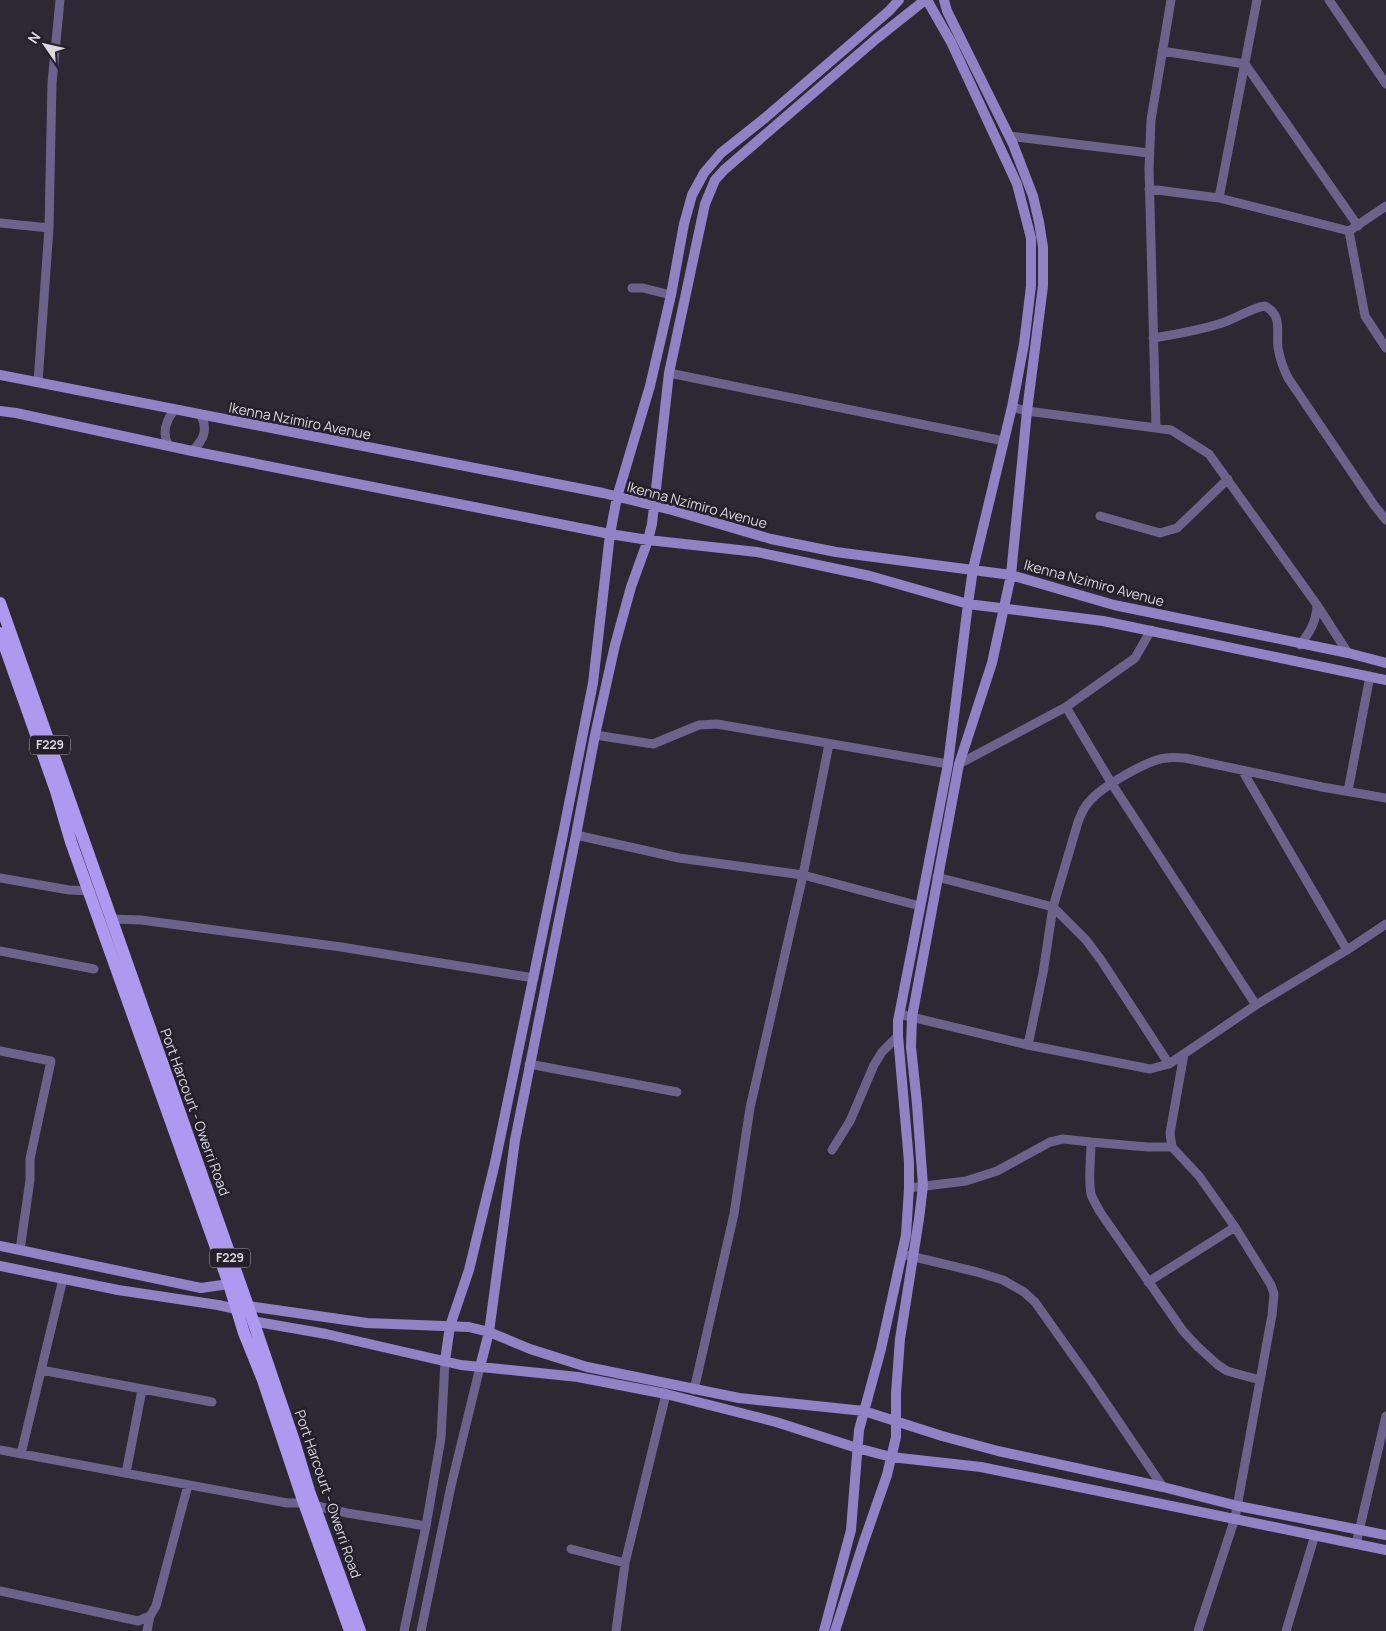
<svg xmlns="http://www.w3.org/2000/svg" width="1386" height="1631" font-family="Manrope,sans-serif">
<rect width="100%" height="100%" fill="#2e2833"/>
<g fill="none" stroke-linecap="round" stroke-linejoin="round">
<path stroke="#6c638d" stroke-width="9" d="M1329 0 1386 84
M1162 51 1245 64 1358 226
M1009 136 1149 153
M1149 189 1219 198 1349 231
M1219 198 1257 0
M1386 206 1349 231 1365 316 1386 348
M0 223 49 228
M632 288H643L671 295
M1153 338C1178 334 1202 330 1225 322 1239 317 1251 308 1265 306 1283 316 1276 330 1278 348 1280 359 1283 368 1288 378L1374 505 1386 520
M669 373 1004 441
M38 382 49 228 52 83 60 0
M1012 407 1027 411 1171 430 1209 454 1317 605 1348 653
M1156 428 1149 169 1151 120 1171 0
M169 446C161 433 166 421 174 410
M192 451C204 440 208 430 201 415
M1100 516 1160 533 1177 528 1228 479
M1300 645C1310 632 1316 622 1317 606
M1066 707 1112 784 1256 1005
M595 735 653 744 699 725 717 724 948 764
M959 764 1066 707 1135 658 1151 630
M1242 770 1347 950
M1348 791 1370 676
M576 835 679 858 803 875 920 906
M937 877 1053 907 1086 940 1101 960 1169 1064
M0 878 69 890 90 891
M110 919 141 920 341 947 534 978
M0 951 94 969
M899 1014 1028 1045 1150 1069 1169 1064 1256 1005 1347 950 1386 924
M1028 1045 1043 973 1053 907 1078 822C1081 815 1083 808 1089 802 1101 787 1147 760 1166 758 1172 757 1179 758 1185 758L1322 787 1386 798
M0 1051 51 1061 30 1159V1180L20 1250
M1184 1054 1170 1133 1172 1147 1199 1176 1235 1227 1271 1285 1274 1294 1272 1315 1235 1518 1198 1631
M529 1064 677 1092
M1172 1147H1147L1091 1142C1091 1158 1088 1179 1091 1194 1093 1200 1097 1206 1100 1212L1183 1331 1198 1347 1218 1365 1227 1371 1260 1380
M832 1150 850 1121 874 1065 882 1052 898 1036
M909 1188 966 1181 997 1171 1050 1142 1063 1139 1091 1142
M902 1254 977 1272 1003 1280 1024 1292 1035 1302 1091 1381 1163 1487
M1148 1282 1235 1227
M41 1370 212 1402
M694 1390 734 1214 750 1108 803 875 829 744
M0 1450 287 1503H304L347 1513 426 1526
M21 1454 63 1279
M126 1473 142 1390
M1356 1544 1386 1416
M571 1549 625 1563
M0 1591 138 1621 150 1616 156 1606 188 1485
M147 1631 150 1616
M404 1631 426 1526 441 1438 445 1361
M421 1631 451 1486 480 1367
M616 1631 625 1563 666 1394
M1286 1631 1315 1535"/>
<path stroke="#9181c5" stroke-width="10" d="M0 375 603 493 672 510 771 539 836 552 1011 575 1114 605 1348 653 1386 663
M0 411 16 413 192 451 610 534 648 540 757 552 870 576 968 604 1103 621 1386 680
M0 1246 201 1288 229 1284
M0 1266 118 1290 218 1305 236 1309
M248 1306 367 1323 469 1327 489 1332 530 1349 587 1367 739 1398 864 1411 942 1436 998 1451 1163 1487 1238 1506 1386 1535
M252 1321 326 1334 461 1365 578 1377 666 1394 776 1422 857 1448 891 1457 981 1467 1386 1550
M445 1361 450 1326 469 1270 495 1163 562 839 593 683 610 534 617 497 650 386 671 295 684 224 692 195 704 173 721 153 765 118 889 11 899 0
M480 1367 489 1332 515 1140 576 835 595 735 615 645 631 587 648 540 652 524 669 373 705 204 715 180 724 170 876 39 925 0
M824 1631 851 1530 859 1430 881 1349 906 1235 909 1188V1162L898 1036V1021L948 764 968 604 973 569 1012 407 1024 344 1031 286V238L1017 184 951 42 927 0
M835 1631 863 1544 887 1475 896 1437V1393L900 1339 919 1219 923 1186 917 1104 911 1047 912 1017 959 764 992 663 1011 575 1027 411 1043 286V247L1039 222 1033 196 1013 144 947 11 944 0"/>
<path stroke="#ad99f0" stroke-width="12" d="M0 603 248 1306 294 1441 309 1491 360 1631
M0 633 56 791 71 842 229 1284 244 1333 263 1380 304 1503 350 1631"/>
</g>
<g text-anchor="middle" stroke-width="5" stroke-linejoin="round" paint-order="stroke">
<g fill="#251f29" stroke="#a5a0a8" stroke-width="1">
<rect x="30" y="735.5" width="40" height="19" rx="4"/>
<rect x="210" y="1248.5" width="40" height="19" rx="4"/>
</g>
<g font-size="12" font-weight="bold" fill="#dcd8df">
<text x="50" y="749">F229</text>
<text x="230" y="1262">F229</text>
</g>
<g font-size="14" fill="#dcd8df" stroke="#251f29">
<text transform="translate(300 421) rotate(11)" y="5">Ikenna Nzimiro Avenue</text>
<text transform="translate(697 505) rotate(15)" y="5">Ikenna Nzimiro Avenue</text>
<text transform="translate(1094 583) rotate(15)" y="5">Ikenna Nzimiro Avenue</text>
<text transform="translate(195 1112) rotate(70)" y="5">Port Harcourt - Owerri Road</text>
<text transform="translate(328 1494) rotate(71)" y="5">Port Harcourt - Owerri Road</text>
</g>
</g>
<g transform="translate(45 45) rotate(304)" stroke="#251f29" stroke-width="4" paint-order="stroke">
<path d="M0-4L9 19L0 12L-9 19Z" fill="#dcd8df"/>
<text y="-8" font-size="14" font-weight="bold" text-anchor="middle" fill="#dcd8df">N</text>
</g>
</svg>
